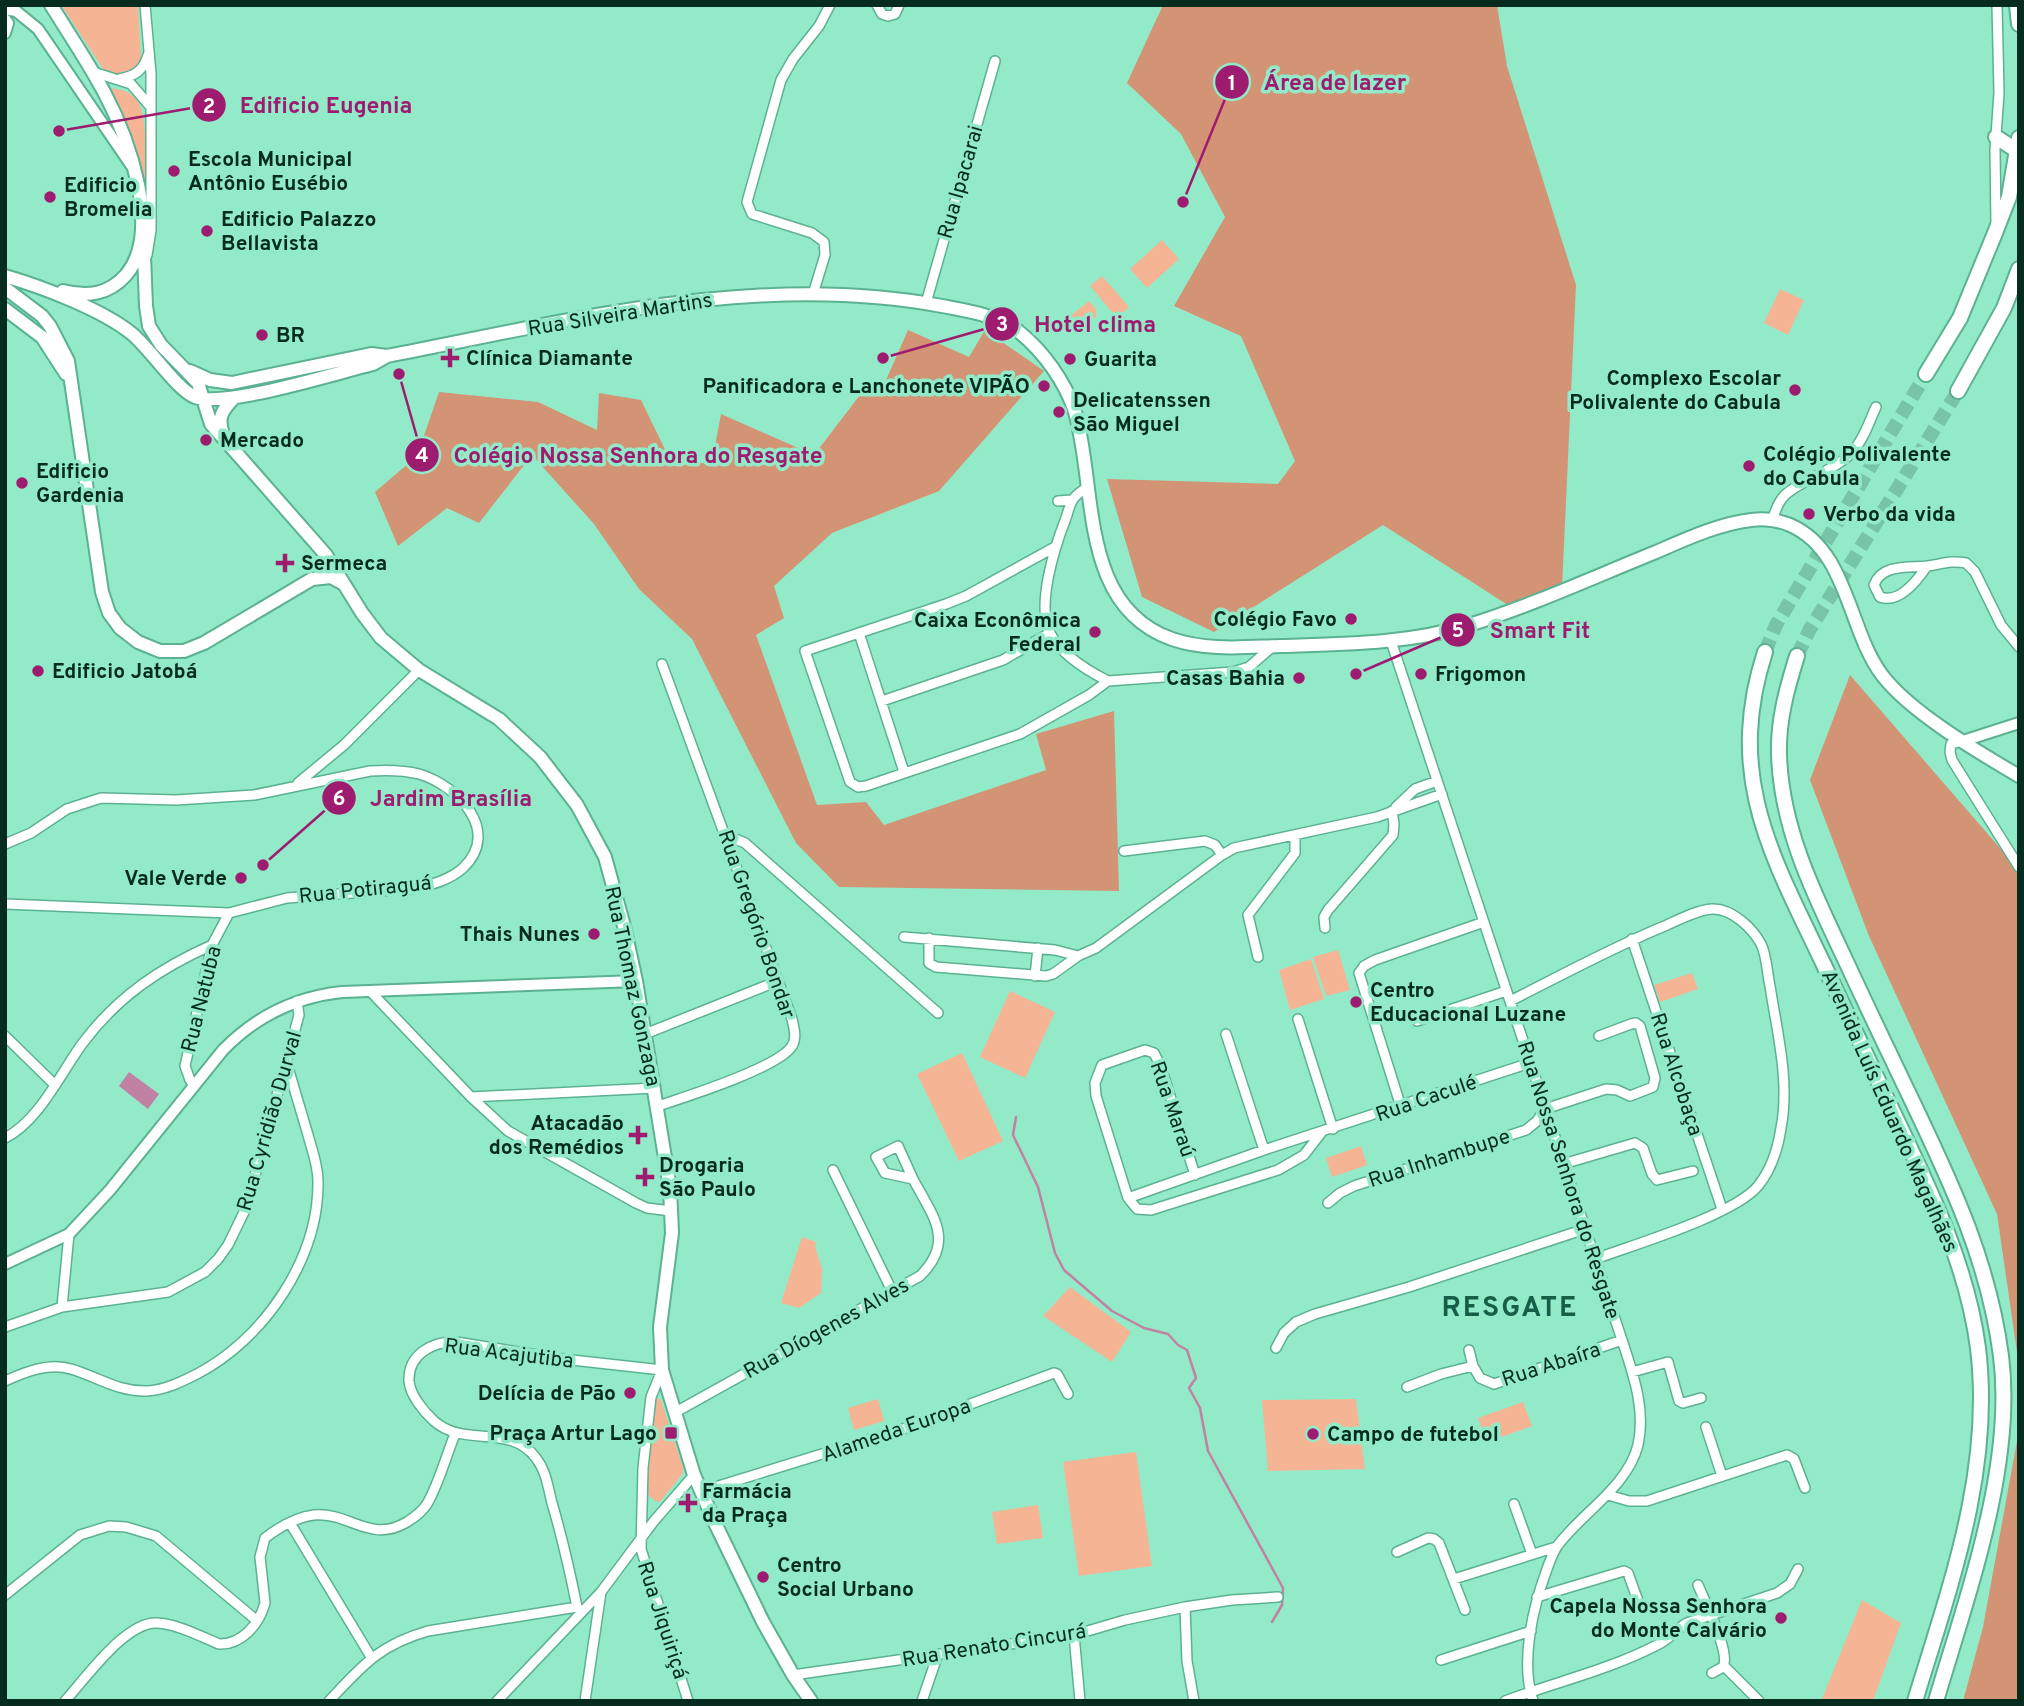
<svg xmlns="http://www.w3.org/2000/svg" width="2024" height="1706" font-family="Overpass,sans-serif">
<rect width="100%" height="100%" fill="#93eac8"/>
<path fill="#f5b595" d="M61 5H138L141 59 138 69 123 76 105 72Z
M107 88C119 89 129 90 137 100 149 115 145 176 146 198Z
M1162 240 1179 259 1147 288 1130 269Z
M1102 276 1129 307 1117 318 1090 286Z
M1780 289 1804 300 1788 335 1764 323Z
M1089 301 1096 309V317L1072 335 1062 323Z
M1338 950 1350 990 1326 996 1313 957Z
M1311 959 1324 999 1290 1010 1279 970Z
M1692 973 1698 989 1660 1002 1654 985Z
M1010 991 1055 1012 1025 1078 980 1057Z
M962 1053 1003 1141 959 1161 917 1074Z
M1361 1146 1367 1165 1332 1177 1326 1158Z
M802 1237 816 1242 815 1246 822 1269 821 1293 799 1308 781 1303Z
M1070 1287 1131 1332 1112 1362 1043 1316Z
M658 1398 661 1400 683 1467V1473L660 1502 655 1501 648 1495 647 1485 655 1400Z
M878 1399 884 1421 854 1430 848 1408Z
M1356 1399 1365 1469 1268 1471 1262 1400Z
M1523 1402 1532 1426 1487 1442 1478 1418Z
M1136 1452 1152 1566 1079 1576 1063 1462Z
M1038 1505 1043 1538 997 1544 992 1512Z
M1862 1600 1901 1623 1873 1701H1825L1822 1699Z"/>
<path fill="#d39475" d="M1163 5H1497L1507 66 1576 285 1562 588 1511 607 1383 525 1214 632 1142 597 1107 479 1278 484 1295 461 1241 336 1174 306 1225 217 1181 134 1127 83Z
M908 330 969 357 985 330 1044 371 939 491 832 533 774 586 784 618 756 635 817 805 866 802 884 825 1046 770 1036 734 1114 711 1119 891 839 887 796 843 692 639 639 589 594 524 532 455 479 523 447 508 398 546 375 492 417 456 439 392 538 402 597 430 599 393 641 400 673 466 712 462 721 414 814 455 860 395 879 396Z
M1850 675 2019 870V1366L1997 1214 1869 936 1810 780Z
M2019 1430V1701H1963L1983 1627Z"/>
<path fill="#c081a2" d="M129 1072 159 1094 148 1109 119 1086Z"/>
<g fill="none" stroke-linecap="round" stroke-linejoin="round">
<path stroke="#c081a2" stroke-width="2.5" d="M1016 1117 1013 1135 1038 1187 1055 1253 1064 1270 1112 1311 1144 1328 1168 1334 1178 1345 1187 1350 1196 1378 1189 1388 1200 1408 1208 1451 1283 1588 1282 1605 1272 1622"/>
<path stroke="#77c4a6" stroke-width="14" stroke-dasharray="14 7" stroke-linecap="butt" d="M1765 652 1776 625 1926 374
M1797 656 1810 629 1958 391"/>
<defs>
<path id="minor" d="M145 5 151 74V230L147 255
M877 5 882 14 888 16 895 14 899 5
M93 72 131 84 149 105
M119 79C135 76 143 71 148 55
M1996 224 1995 150 1999 93 1997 5
M813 294 825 255 824 242 812 233 752 214 747 202 781 80 793 59 819 26 830 5
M926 303 995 61
M1086 488C1082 491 1077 494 1074 498 1070 503 1068 512 1066 518 1055 546 1036 605 1050 633 1061 655 1088 671 1108 681
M1058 501 1072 500
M1772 520C1775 513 1777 505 1781 500 1790 484 1835 472 1853 451 1864 439 1869 422 1876 407
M1055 547 966 596 946 604 805 651 850 782 858 787 866 786 1020 734 1089 695 1108 681
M1927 566C1917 581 1899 604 1880 597L1874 585C1882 563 1910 568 1928 566 1942 564 1951 560 1966 563L1975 572 2001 625 2019 647
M859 633 904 772
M1391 641 1622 1340C1633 1374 1646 1409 1638 1445 1628 1486 1582 1513 1558 1545 1553 1552 1550 1561 1547 1569 1533 1607 1520 1661 1533 1701
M1108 681 1233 672 1249 667 1272 647
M882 701 1003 660 1050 633
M1963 741 1951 744 1950 752 1952 760 2019 867
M298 783 344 745 419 670
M1396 807 1415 789 1437 781
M726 835 745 843 938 1013
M5 844 31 833 67 809 101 798 176 800 254 795 370 771C386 770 403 770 419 774 457 785 502 831 463 868 451 879 434 884 418 888L287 898 229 913 5 904
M1124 851 1205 841 1215 845 1222 855
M1325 928 1324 917 1328 910 1393 835 1394 824 1392 811
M904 937 1055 950 1078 956 1096 948 1222 855 1234 848 1377 817 1442 794
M929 938V963L936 967 1046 976 1053 974 1078 956
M1632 939 1722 1209
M1258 957 1248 915 1295 853V835
M1035 976 1038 948
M370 991 471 1097 508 1131 636 1203 647 1208 671 1211
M1510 1001C1562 975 1613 947 1667 925 1680 919 1697 910 1712 909 1732 908 1753 929 1761 944 1767 956 1767 973 1770 986 1777 1032 1790 1081 1781 1128 1778 1148 1771 1170 1758 1186 1734 1215 1633 1245 1595 1259
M1298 1019 1333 1129
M1417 1021 1506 991
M645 1034 778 981
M1226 1034 1264 1150
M5 1036 54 1084
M194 1085 190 1080 185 1066 212 945 229 913
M471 1097 655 1088
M658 1106C685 1097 778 1068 792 1046 797 1038 794 1028 792 1019L662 664
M1401 1107 1359 973 1364 966 1375 960 1484 922
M5 1138C38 1122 61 1073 82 1044 117 997 160 968 212 945
M898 1146 913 1179 885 1173 876 1157Z
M1563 1164 1635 1143 1643 1148 1652 1174 1657 1180 1693 1171
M833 1170 892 1291
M1195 1175 1161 1067 1154 1053 1145 1050 1102 1065 1095 1083 1096 1096 1128 1198 1137 1209 1151 1210 1278 1170 1304 1155 1321 1133
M1128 1198 1264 1150 1530 1063
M1328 1203 1340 1193 1354 1186 1526 1130 1537 1121 1545 1109 1606 1089 1617 1090 1630 1096 1653 1087 1655 1078 1640 1026 1636 1023 1631 1024 1599 1036
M62 1307 69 1234
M5 1327 62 1307 168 1292 205 1272 218 1259 228 1245 246 1208 299 1015 297 1001
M1276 1348 1284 1333 1296 1322 1315 1314 1409 1287 1585 1229
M1469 1350 1473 1366
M1632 1372 1668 1362 1679 1401 1683 1403 1701 1398
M5 1381C25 1372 49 1362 71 1369 98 1377 118 1392 147 1391 165 1390 181 1382 197 1374 264 1339 319 1259 318 1181 318 1165 312 1150 308 1135 301 1111 294 1087 287 1064
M1407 1387 1441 1374 1473 1366 1480 1378 1494 1384 1622 1340
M674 1413 920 1276C956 1241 932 1215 913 1179
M1706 1427 1722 1476
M712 1488 903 1429 1054 1373 1057 1374 1068 1394
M1608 1495 1629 1501H1647L1787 1455 1794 1459 1805 1488
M1514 1504 1532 1554
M290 1523 371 1657
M1397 1552 1428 1538 1434 1539 1439 1543 1465 1610
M1454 1579 1556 1547
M1698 1585C1705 1602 1731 1653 1723 1667L1712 1673
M5 1595 80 1535 109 1526 126 1527 156 1536 256 1620
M1537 1597 1624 1571 1628 1573 1638 1601
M577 1607C570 1572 562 1537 552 1503 548 1487 546 1471 536 1458 510 1423 464 1448 434 1421 424 1412 410 1395 409 1381 408 1354 433 1341 456 1342L563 1359 662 1370 651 1397 643 1468 641 1549 688 1701
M1185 1607 1187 1661 1194 1701
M1074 1635 1080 1701
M1441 1660 1531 1631
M1724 1666 1759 1701
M793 1675 1074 1635 1125 1620 1185 1607 1232 1600 1278 1597
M65 1701C86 1678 126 1621 157 1623 177 1624 200 1636 219 1644 241 1645 259 1625 265 1603L260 1557 265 1538C278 1528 297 1517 314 1515 350 1512 370 1544 407 1522 415 1517 422 1512 427 1504 439 1483 446 1456 455 1434
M329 1701C363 1665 379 1645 428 1631L577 1607 579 1609
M497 1701 601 1592 654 1521 694 1475
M585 1701 601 1592
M922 1701 938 1654
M1505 1701C1555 1682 1609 1670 1657 1645 1669 1640 1676 1629 1687 1623L1777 1593 1790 1584 1798 1569"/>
<path id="tertiary" d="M5 9 16 11 38 29 131 165
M5 19 8 23 5 33
M1963 741 2019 723
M5 1264 69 1234 110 1190 223 1050C256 1016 295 997 342 992L636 981"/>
<path id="secondary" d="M51 5C69 34 88 62 104 92 128 137 163 231 126 275 108 295 87 297 63 291
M143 229 146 306 149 326 161 345 198 383 211 424 326 555 362 613 381 638 419 670 499 719 540 757 577 805 605 857 624 926 636 981 670 1188 672 1233 660 1327 662 1370 694 1475 715 1523 763 1622 793 1675 811 1701
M5 276C42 287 101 309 131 333 149 347 177 390 195 397 226 408 336 373 373 364L387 356C569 321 757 271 942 306 968 311 996 315 1018 331 1043 351 1065 381 1075 412 1097 487 1078 606 1172 639 1206 651 1245 647 1281 646 1345 644 1408 644 1469 625 1533 605 1594 577 1656 552 1686 539 1718 524 1751 520 1764 518 1778 520 1790 525 1848 550 1848 630 1882 675 1910 712 1978 752 2019 776
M5 288 42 316 50 326 68 361 102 592 109 613 120 628 138 642 160 651H184L204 643 312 579 331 577 342 583
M5 309 42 337 66 374
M190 371 210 380 232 383 371 354 387 356
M223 434C217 418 222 410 234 398"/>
<path id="primary" d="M2017 5 2019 24
M1996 137 2019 152
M1926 374 1960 318 1995 233 2009 197 2019 138
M1958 391 2004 308 2019 269
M1765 652C1725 776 1771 854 1823 963 1847 1014 1870 1064 1894 1114 1930 1190 1967 1264 1978 1348 1993 1470 1950 1586 1915 1701
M1797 656C1787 688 1778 720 1779 754 1781 827 1813 892 1844 957 1867 1007 1891 1057 1915 1107 1954 1189 1989 1264 2001 1356 2015 1465 1967 1596 1936 1701"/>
</defs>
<use href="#minor" stroke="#5bb292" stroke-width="12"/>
<use href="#tertiary" stroke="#5bb292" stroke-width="14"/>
<use href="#secondary" stroke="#5bb292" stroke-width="16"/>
<use href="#primary" stroke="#5bb292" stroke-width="18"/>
<use href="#minor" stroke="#fff" stroke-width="9"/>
<use href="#tertiary" stroke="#fff" stroke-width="10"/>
<use href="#secondary" stroke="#fff" stroke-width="12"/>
<use href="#primary" stroke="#fff" stroke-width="14"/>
</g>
<g fill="#9e1c6f" stroke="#93eac8" stroke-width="2.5">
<circle cx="174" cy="171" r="7"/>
<circle cx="50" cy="197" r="7"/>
<circle cx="207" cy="231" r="7"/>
<circle cx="262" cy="335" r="7"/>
<path d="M446.5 347.5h7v7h7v7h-7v7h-7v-7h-7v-7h7z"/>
<circle cx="1070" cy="359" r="7"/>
<circle cx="1044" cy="386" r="7"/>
<circle cx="1795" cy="390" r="7"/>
<circle cx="1059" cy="412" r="7"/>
<circle cx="206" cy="440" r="7"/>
<circle cx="1749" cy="466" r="7"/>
<circle cx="22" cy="483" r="7"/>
<circle cx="1809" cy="514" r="7"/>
<path d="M281.5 552.5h7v7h7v7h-7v7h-7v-7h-7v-7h7z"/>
<circle cx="1351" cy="619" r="7"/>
<circle cx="1095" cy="632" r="7"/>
<circle cx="38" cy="671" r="7"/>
<circle cx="1421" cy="674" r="7"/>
<circle cx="1299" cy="678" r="7"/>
<circle cx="241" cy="878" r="7"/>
<circle cx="594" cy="934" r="7"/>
<circle cx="1356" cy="1002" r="7"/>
<path d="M634.5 1124.5h7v7h7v7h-7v7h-7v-7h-7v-7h7z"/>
<path d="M641.5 1166.5h7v7h7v7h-7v7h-7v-7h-7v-7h7z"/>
<circle cx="630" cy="1393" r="7"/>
<rect x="664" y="1426" width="14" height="14" rx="3.5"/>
<circle cx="1313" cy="1434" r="7"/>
<path d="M684.5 1492.5h7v7h7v7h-7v7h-7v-7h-7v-7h7z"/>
<circle cx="763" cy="1577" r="7"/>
<circle cx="1781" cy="1618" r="7"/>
</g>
<g text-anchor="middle" stroke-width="7" stroke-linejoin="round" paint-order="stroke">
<g font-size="21" font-weight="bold" fill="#052c1f" stroke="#93eac8" text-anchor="start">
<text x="188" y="166">Escola Municipal<tspan x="188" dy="24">Antônio Eusébio</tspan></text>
<text x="64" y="192">Edificio<tspan x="64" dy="24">Bromelia</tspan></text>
<text x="221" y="226">Edificio Palazzo<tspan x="221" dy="24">Bellavista</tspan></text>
<text x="276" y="342">BR</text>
<text x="466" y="365">Clínica Diamante</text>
<text x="1084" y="366">Guarita</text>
<text x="1781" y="385" text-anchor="end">Complexo Escolar<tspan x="1781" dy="24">Polivalente do Cabula</tspan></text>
<text x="1030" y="393" text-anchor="end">Panificadora e Lanchonete VIPÃO</text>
<text x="1073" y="407">Delicatenssen<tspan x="1073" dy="24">São Miguel</tspan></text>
<text x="220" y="447">Mercado</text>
<text x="1763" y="461">Colégio Polivalente<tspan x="1763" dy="24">do Cabula</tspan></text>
<text x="36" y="478">Edificio<tspan x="36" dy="24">Gardenia</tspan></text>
<text x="1823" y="521">Verbo da vida</text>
<text x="301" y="570">Sermeca</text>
<text x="1337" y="626" text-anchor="end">Colégio Favo</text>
<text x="1081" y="627" text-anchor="end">Caixa Econômica<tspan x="1081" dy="24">Federal</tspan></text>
<text x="52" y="678">Edificio Jatobá</text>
<text x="1435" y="681">Frigomon</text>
<text x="1285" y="685" text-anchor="end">Casas Bahia</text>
<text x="227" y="885" text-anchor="end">Vale Verde</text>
<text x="580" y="941" text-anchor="end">Thais Nunes</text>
<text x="1370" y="997">Centro<tspan x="1370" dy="24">Educacional Luzane</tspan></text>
<text x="624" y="1130" text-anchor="end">Atacadão<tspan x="624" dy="24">dos Remédios</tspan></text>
<text x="659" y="1172">Drogaria<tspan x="659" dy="24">São Paulo</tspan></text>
<text x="616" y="1400" text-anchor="end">Delícia de Pão</text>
<text x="657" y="1440" text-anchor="end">Praça Artur Lago</text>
<text x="1327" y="1441">Campo de futebol</text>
<text x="702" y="1498">Farmácia<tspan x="702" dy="24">da Praça</tspan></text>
<text x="777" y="1572">Centro<tspan x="777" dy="24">Social Urbano</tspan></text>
<text x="1767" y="1613" text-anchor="end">Capela Nossa Senhora<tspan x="1767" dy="24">do Monte Calvário</tspan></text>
</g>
<g font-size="21" fill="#052c1f" stroke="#93eac8">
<text transform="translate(960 182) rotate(-74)" y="7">Rua Ipacarai</text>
<text transform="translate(620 314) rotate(-9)" y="7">Rua Silveira Martins</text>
<text transform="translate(365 889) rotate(-6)" y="7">Rua Potiraguá</text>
<text transform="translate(757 924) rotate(71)" y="7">Rua Gregório Bondar</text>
<text transform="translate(633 986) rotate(78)" y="7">Rua Thomaz Gonzaga</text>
<text transform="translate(201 999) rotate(-76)" y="7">Rua Natuba</text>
<text transform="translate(1677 1074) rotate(72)" y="7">Rua Alcobaça</text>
<text transform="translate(1426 1098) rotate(-19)" y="7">Rua Caculé</text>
<text transform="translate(1173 1109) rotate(71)" y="7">Rua Maraú</text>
<text transform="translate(1890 1111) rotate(66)" y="7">Avenida Luís Eduardo Magalhães</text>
<text transform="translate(269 1121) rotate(-74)" y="7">Rua Cyridião Durval</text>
<text transform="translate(1439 1158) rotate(-18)" y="7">Rua Inhambupe</text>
<text transform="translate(1569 1180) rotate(72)" y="7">Rua Nossa Senhora do Resgate</text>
<text transform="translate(826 1328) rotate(-29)" y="7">Rua Díogenes Alves</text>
<text transform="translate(509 1353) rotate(7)" y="7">Rua Acajutiba</text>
<text transform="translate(1551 1364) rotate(-18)" y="7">Rua Abaíra</text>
<text transform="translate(896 1430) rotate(-19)" y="7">Alameda Europa</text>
<text transform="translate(663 1620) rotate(72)" y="7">Rua Jiquiriçá</text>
<text transform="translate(994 1645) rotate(-9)" y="7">Rua Renato Cincurá</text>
</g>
<g font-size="28" font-weight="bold" letter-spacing="2" fill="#175e48" stroke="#93eac8">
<text x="1510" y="1316">RESGATE</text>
</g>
</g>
<path fill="none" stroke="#9e1c6f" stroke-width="2.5" d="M1183 202L1232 82M59 131L209 105M883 358L1002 324M399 374L422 455M1356 674L1458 630M263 865L339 798"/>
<g fill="#9e1c6f" stroke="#93eac8" stroke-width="2.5">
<circle cx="1183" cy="202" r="7"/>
<circle cx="59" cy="131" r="7"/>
<circle cx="883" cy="358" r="7"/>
<circle cx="399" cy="374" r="7"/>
<circle cx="1356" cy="674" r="7"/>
<circle cx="263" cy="865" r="7"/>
<circle cx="1232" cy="82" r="18"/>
<circle cx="209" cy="105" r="18"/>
<circle cx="1002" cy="324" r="18"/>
<circle cx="422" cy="455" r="18"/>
<circle cx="1458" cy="630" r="18"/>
<circle cx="339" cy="798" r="18"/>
</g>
<g font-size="21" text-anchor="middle" font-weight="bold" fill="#fff">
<text x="1232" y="90">1</text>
<text x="209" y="113">2</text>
<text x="1002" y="331">3</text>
<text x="422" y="462">4</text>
<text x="1458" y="637">5</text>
<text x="339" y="805">6</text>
</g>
<g font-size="23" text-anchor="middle" font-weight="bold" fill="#9e1c6f" stroke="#93eac8" stroke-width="7" stroke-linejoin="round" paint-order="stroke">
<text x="1335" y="90">Área de lazer</text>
<text x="326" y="113">Edificio Eugenia</text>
<text x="1095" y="332">Hotel clima</text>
<text x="638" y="463">Colégio Nossa Senhora do Resgate</text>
<text x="1540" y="638">Smart Fit</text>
<text x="451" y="806">Jardim Brasília</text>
</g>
<rect width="2024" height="1706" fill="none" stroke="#052c1f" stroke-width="14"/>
</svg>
